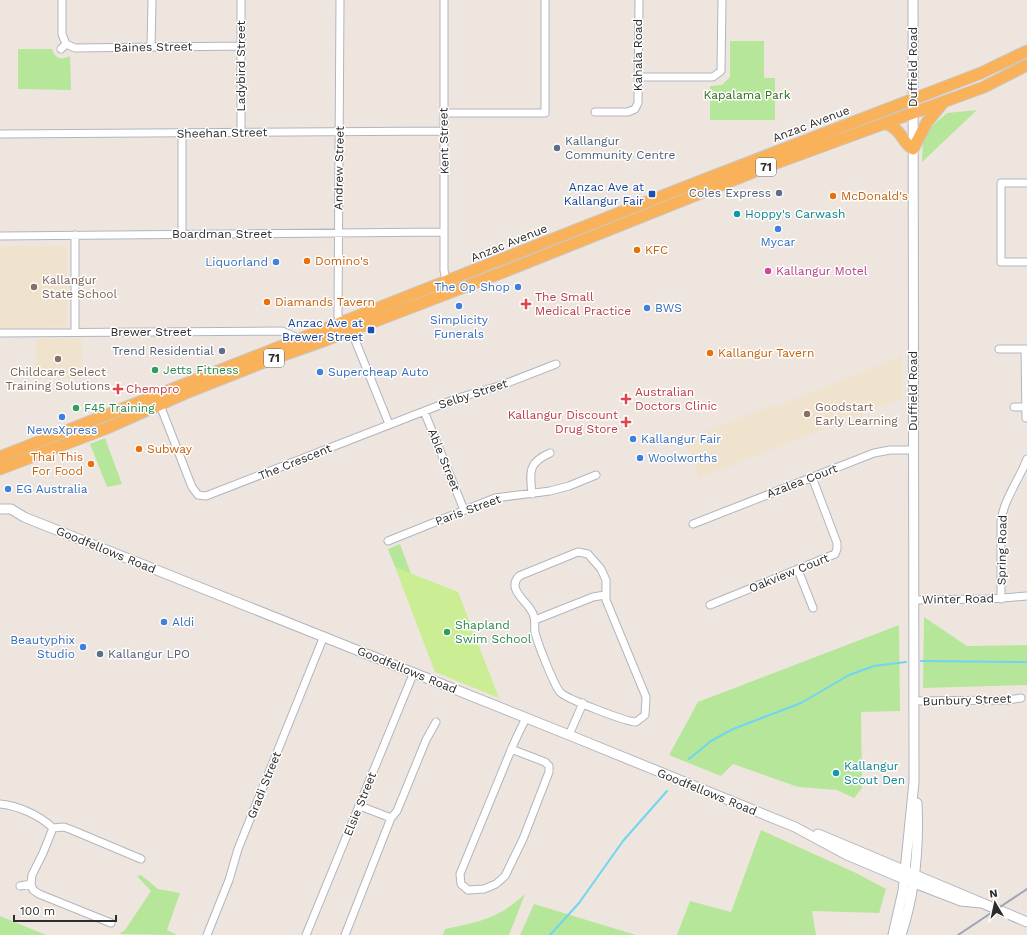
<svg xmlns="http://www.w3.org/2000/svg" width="1027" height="935" font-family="'Work Sans',sans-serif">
<rect width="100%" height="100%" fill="#eee6de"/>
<path fill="#f0e3cd" d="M0 246H64L67 248V325L65 327 0 328Z
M81 338 82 379H35L36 339Z
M902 356V398L699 478 684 440 772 406 773 408Z"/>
<path fill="#b6e699" d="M730 41H764V78H775V120H710V86L722 85 730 77Z
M18 49H52C55 58 61 61 70 56L71 90 18 89Z
M977 110 922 162 923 138 933 125 947 113Z
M105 438 122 484 107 487 90 444Z
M400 544 411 574 395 567 388 549Z
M924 617 967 646 1027 645V685L923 688Z
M899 625 900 711 861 712 862 788 854 798 837 790 798 787 733 764 721 776 669 755 698 702Z
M761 830 856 873 886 889 879 913 812 911 816 935H677L690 901 731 912Z
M141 875 158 889 180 893 167 930 177 935 119 934 125 930 151 891 137 876Z
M525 894 509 935H443L445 929C479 922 499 918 525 894Z
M534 904 636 935H520Z
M0 916 46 935H0Z"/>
<path fill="#cbed94" d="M395 567 458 592 499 698 435 672Z"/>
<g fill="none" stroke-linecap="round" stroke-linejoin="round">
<path stroke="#6ed5f3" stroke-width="2" d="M921 661 1027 662
M689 759 711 741 733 729 801 703 849 675 874 666 906 662
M550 935 579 903 623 841 667 791"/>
<defs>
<path id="minor" d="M241 0V132
M340 0 338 316 341 323 353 335 389 424
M444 0V270L446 281
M66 44 75 48 241 46
M151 47 152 0
M61 49 66 44 62 34V0
M639 77H713L721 71 722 0
M595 112H628L635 109 638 103 639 0
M444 113H545V0
M0 134 444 131
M1027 183H1001V262H1027
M182 234V133
M75 235V332
M0 236 444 232
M0 333 282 331 300 339
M999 349H1027
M1025 349 1026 418
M160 405 192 487 198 495 206 496 458 398 502 385 556 364
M1014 407H1025
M424 411 464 510
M532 494C530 473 527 463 550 453
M693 524 874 453 890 450H913
M388 541 495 498 550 491 569 486 596 475
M578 552 588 554 601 569 606 580V600L646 697 645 715 636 722C627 722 566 699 560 692 554 685 537 642 535 632 534 626 536 620 533 614 528 601 506 590 519 576Z
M798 570 813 608
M1001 599V521C1004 499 1019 480 1027 459
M913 600 989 599 1027 596
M710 605 835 554 837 549V543L812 477
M535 620 593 597 605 595
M914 701 1008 700 1021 698
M569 735 583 703
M511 749 545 762 549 766V772L523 839 505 876 496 884 484 889 468 890 461 884 460 874 509 755C514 742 520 730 526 718
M0 804C19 806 39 815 53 828L64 827 72 830 141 859
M360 806 391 818
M31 884 33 890 39 894 111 923
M20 886 31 884 32 875 43 853 53 828
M207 935 229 880 238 849 324 636
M306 935 414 672
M345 935 391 818 397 811 426 740 436 722"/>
<path id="tertiary" d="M0 509H11L24 517 569 735 795 827 847 855 904 879 961 901 981 903
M818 834 1027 922
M893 935 903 891 914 782 913 0
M901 935C915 893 919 847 917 803"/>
<path id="trunk" d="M885 123C904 131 901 142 913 149L927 122 942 104
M0 457 690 185 981 73 1027 51
M0 469 107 428 186 393 272 359 326 340 506 271 771 165 984 87 1027 65"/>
</defs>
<use href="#minor" stroke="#b2b5c0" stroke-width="9"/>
<use href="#tertiary" stroke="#b2b5c0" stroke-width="11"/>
<use href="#trunk" stroke="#c8c8c8" stroke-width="13"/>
<use href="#minor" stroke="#fff" stroke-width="7"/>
<use href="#tertiary" stroke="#fff" stroke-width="9"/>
<use href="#trunk" stroke="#fab25a" stroke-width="11"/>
<path stroke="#a0a4b7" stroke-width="2" d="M958 935 1027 889"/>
</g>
<g fill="#5c6f8a" stroke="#fff" stroke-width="1.5">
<circle cx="557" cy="148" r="4"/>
<circle cx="779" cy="193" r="4"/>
<circle cx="222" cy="351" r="4"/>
<circle cx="100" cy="654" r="4"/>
</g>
<g fill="#1a4fb4" stroke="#fff" stroke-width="1.5">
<rect x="648" y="190" width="8" height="8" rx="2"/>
<rect x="367" y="326" width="8" height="8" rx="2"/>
</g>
<g fill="#e8710a" stroke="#fff" stroke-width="1.5">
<circle cx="833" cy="196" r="4"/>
<circle cx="637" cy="250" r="4"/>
<circle cx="307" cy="261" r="4"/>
<circle cx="267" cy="302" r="4"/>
<circle cx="710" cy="353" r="4"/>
<circle cx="139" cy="449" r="4"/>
<circle cx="91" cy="464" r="4"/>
</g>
<g fill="#0f9aa8" stroke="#fff" stroke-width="1.5">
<circle cx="737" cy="214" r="4"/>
<circle cx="836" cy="773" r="4"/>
</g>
<g fill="#3f7fe0" stroke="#fff" stroke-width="1.5">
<circle cx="778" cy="229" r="4"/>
<circle cx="276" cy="262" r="4"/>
<circle cx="518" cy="287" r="4"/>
<circle cx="459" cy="306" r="4"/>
<circle cx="647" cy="308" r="4"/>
<circle cx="320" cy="372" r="4"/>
<circle cx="62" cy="417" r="4"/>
<circle cx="633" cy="439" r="4"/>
<circle cx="640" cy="458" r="4"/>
<circle cx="8" cy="489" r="4"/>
<circle cx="164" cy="622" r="4"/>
<circle cx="83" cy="647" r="4"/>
</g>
<circle fill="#d1479c" stroke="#fff" stroke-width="1.5" cx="768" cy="271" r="4"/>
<g fill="#8d6e63" stroke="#fff" stroke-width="1.5">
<circle cx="34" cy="287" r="4"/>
<circle cx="58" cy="359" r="4"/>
<circle cx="807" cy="414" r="4"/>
</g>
<g fill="#e0444e" stroke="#fff" stroke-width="1.5">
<path d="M524 298h4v4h4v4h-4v4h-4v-4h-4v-4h4z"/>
<path d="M116 383h4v4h4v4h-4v4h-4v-4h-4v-4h4z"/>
<path d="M624 393h4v4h4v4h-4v4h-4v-4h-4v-4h4z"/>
<path d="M624 416h4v4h4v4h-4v4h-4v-4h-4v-4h4z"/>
</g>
<g fill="#2e9e5b" stroke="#fff" stroke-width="1.5">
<circle cx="155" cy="370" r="4"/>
<circle cx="76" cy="408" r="4"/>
<circle cx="447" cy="632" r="4"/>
</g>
<g text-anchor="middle" stroke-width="3" stroke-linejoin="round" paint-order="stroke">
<g fill="#fff" stroke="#6b6b6b" stroke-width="1">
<rect x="756" y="158" width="20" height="18" rx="3"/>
<rect x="264" y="349" width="20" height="18" rx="3"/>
</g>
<g font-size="11" font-weight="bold" fill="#2c2c2c">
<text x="766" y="171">71</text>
<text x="274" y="362">71</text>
</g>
<g font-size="12" fill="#2c2c2c" stroke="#fff">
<text transform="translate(153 47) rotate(-1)" y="4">Baines Street</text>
<text transform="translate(638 55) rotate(-90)" y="4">Kahala Road</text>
<text transform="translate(241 66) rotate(-90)" y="4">Ladybird Street</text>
<text transform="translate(913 67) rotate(-90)" y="4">Duffield Road</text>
<text transform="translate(811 124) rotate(-21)" y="4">Anzac Avenue</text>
<text transform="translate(222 133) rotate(-1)" y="4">Sheehan Street</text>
<text transform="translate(444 141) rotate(-91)" y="4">Kent Street</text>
<text transform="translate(339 168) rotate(-89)" y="4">Andrew Street</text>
<text x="222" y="238">Boardman Street</text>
<text transform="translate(509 243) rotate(-22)" y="4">Anzac Avenue</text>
<text x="151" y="336">Brewer Street</text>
<text transform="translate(913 391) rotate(-90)" y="4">Duffield Road</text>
<text transform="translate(473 394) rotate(-18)" y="4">Selby Street</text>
<text transform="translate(444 460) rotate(68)" y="4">Able Street</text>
<text transform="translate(295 462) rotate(-22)" y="4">The Crescent</text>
<text transform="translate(802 481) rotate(-21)" y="4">Azalea Court</text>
<text transform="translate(468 510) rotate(-20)" y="4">Paris Street</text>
<text transform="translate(106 550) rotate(22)" y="4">Goodfellows Road</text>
<text transform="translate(1002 550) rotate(-89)" y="4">Spring Road</text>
<text transform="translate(789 573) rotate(-22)" y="4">Oakview Court</text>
<text transform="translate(958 599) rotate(-1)" y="4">Winter Road</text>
<text transform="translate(407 670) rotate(22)" y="4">Goodfellows Road</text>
<text transform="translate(967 700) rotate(-2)" y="4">Bunbury Street</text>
<text transform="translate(264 785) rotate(-68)" y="4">Gradi Street</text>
<text transform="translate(707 792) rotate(22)" y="4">Goodfellows Road</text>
<text transform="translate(360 804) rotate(-68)" y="4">Elsie Street</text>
</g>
<g font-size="12" fill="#2d6d18" stroke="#fff">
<text x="747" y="99">Kapalama Park</text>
</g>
<g font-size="12" fill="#4e5e75" stroke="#fff" text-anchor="start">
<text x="565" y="145">Kallangur<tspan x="565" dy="14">Community Centre</tspan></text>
<text x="771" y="197" text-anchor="end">Coles Express</text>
<text x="214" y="355" text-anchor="end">Trend Residential</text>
<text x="108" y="658">Kallangur LPO</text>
</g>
<g font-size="12" fill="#164399" stroke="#fff" text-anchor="end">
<text x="644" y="191">Anzac Ave at<tspan x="644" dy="14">Kallangur Fair</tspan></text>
<text x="363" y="327">Anzac Ave at<tspan x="363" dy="14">Brewer Street</tspan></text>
</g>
<g font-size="12" fill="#c56008" stroke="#fff" text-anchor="start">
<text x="841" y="200">McDonald's</text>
<text x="645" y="254">KFC</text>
<text x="315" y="265">Domino's</text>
<text x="275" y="306">Diamands Tavern</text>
<text x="718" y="357">Kallangur Tavern</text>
<text x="147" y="453">Subway</text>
<text x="83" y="461" text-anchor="end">Thai This<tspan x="83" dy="14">For Food</tspan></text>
</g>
<g font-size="12" fill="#0d838f" stroke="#fff" text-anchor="start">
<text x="745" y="218">Hoppy's Carwash</text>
<text x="844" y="770">Kallangur<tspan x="844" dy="14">Scout Den</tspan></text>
</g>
<g font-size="12" fill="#366cbe" stroke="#fff" text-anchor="start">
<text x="778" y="246" text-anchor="middle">Mycar</text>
<text x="268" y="266" text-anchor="end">Liquorland</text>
<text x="510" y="291" text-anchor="end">The Op Shop</text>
<text x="655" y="312">BWS</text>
<text x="459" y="324" text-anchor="middle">Simplicity<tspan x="459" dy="14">Funerals</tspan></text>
<text x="328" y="376">Supercheap Auto</text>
<text x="62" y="434" text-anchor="middle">NewsXpress</text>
<text x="641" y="443">Kallangur Fair</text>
<text x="648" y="462">Woolworths</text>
<text x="16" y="493">EG Australia</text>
<text x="172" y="626">Aldi</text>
<text x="75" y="644" text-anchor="end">Beautyphix<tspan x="75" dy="14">Studio</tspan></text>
</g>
<g font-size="12" fill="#b23c85" stroke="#fff" text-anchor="start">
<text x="776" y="275">Kallangur Motel</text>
</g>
<g font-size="12" fill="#785e54" stroke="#fff" text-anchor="start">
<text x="42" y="284">Kallangur<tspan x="42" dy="14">State School</tspan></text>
<text x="58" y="376" text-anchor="middle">Childcare Select<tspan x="58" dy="14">Training Solutions</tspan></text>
<text x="815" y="411">Goodstart<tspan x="815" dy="14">Early Learning</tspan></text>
</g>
<g font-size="12" fill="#be3a42" stroke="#fff" text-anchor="start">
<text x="535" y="301">The Small<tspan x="535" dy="14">Medical Practice</tspan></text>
<text x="126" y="393">Chempro</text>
<text x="635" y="396">Australian<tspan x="635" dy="14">Doctors Clinic</tspan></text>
<text x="618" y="419" text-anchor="end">Kallangur Discount<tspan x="618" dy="14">Drug Store</tspan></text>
</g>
<g font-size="12" fill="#27864d" stroke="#fff" text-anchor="start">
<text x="163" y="374">Jetts Fitness</text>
<text x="84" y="412">F45 Training</text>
<text x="455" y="629">Shapland<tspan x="455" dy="14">Swim School</tspan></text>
</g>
</g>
<g transform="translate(995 903) rotate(351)" stroke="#ffffff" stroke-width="3" paint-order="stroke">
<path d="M0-3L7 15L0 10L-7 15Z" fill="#2c2c2c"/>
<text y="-6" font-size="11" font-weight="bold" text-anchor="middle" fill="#2c2c2c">N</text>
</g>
<path d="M14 915v6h102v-6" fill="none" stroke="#2c2c2c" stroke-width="2"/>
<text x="20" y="915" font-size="12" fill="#2c2c2c" stroke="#ffffff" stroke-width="3" paint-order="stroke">100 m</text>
</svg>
